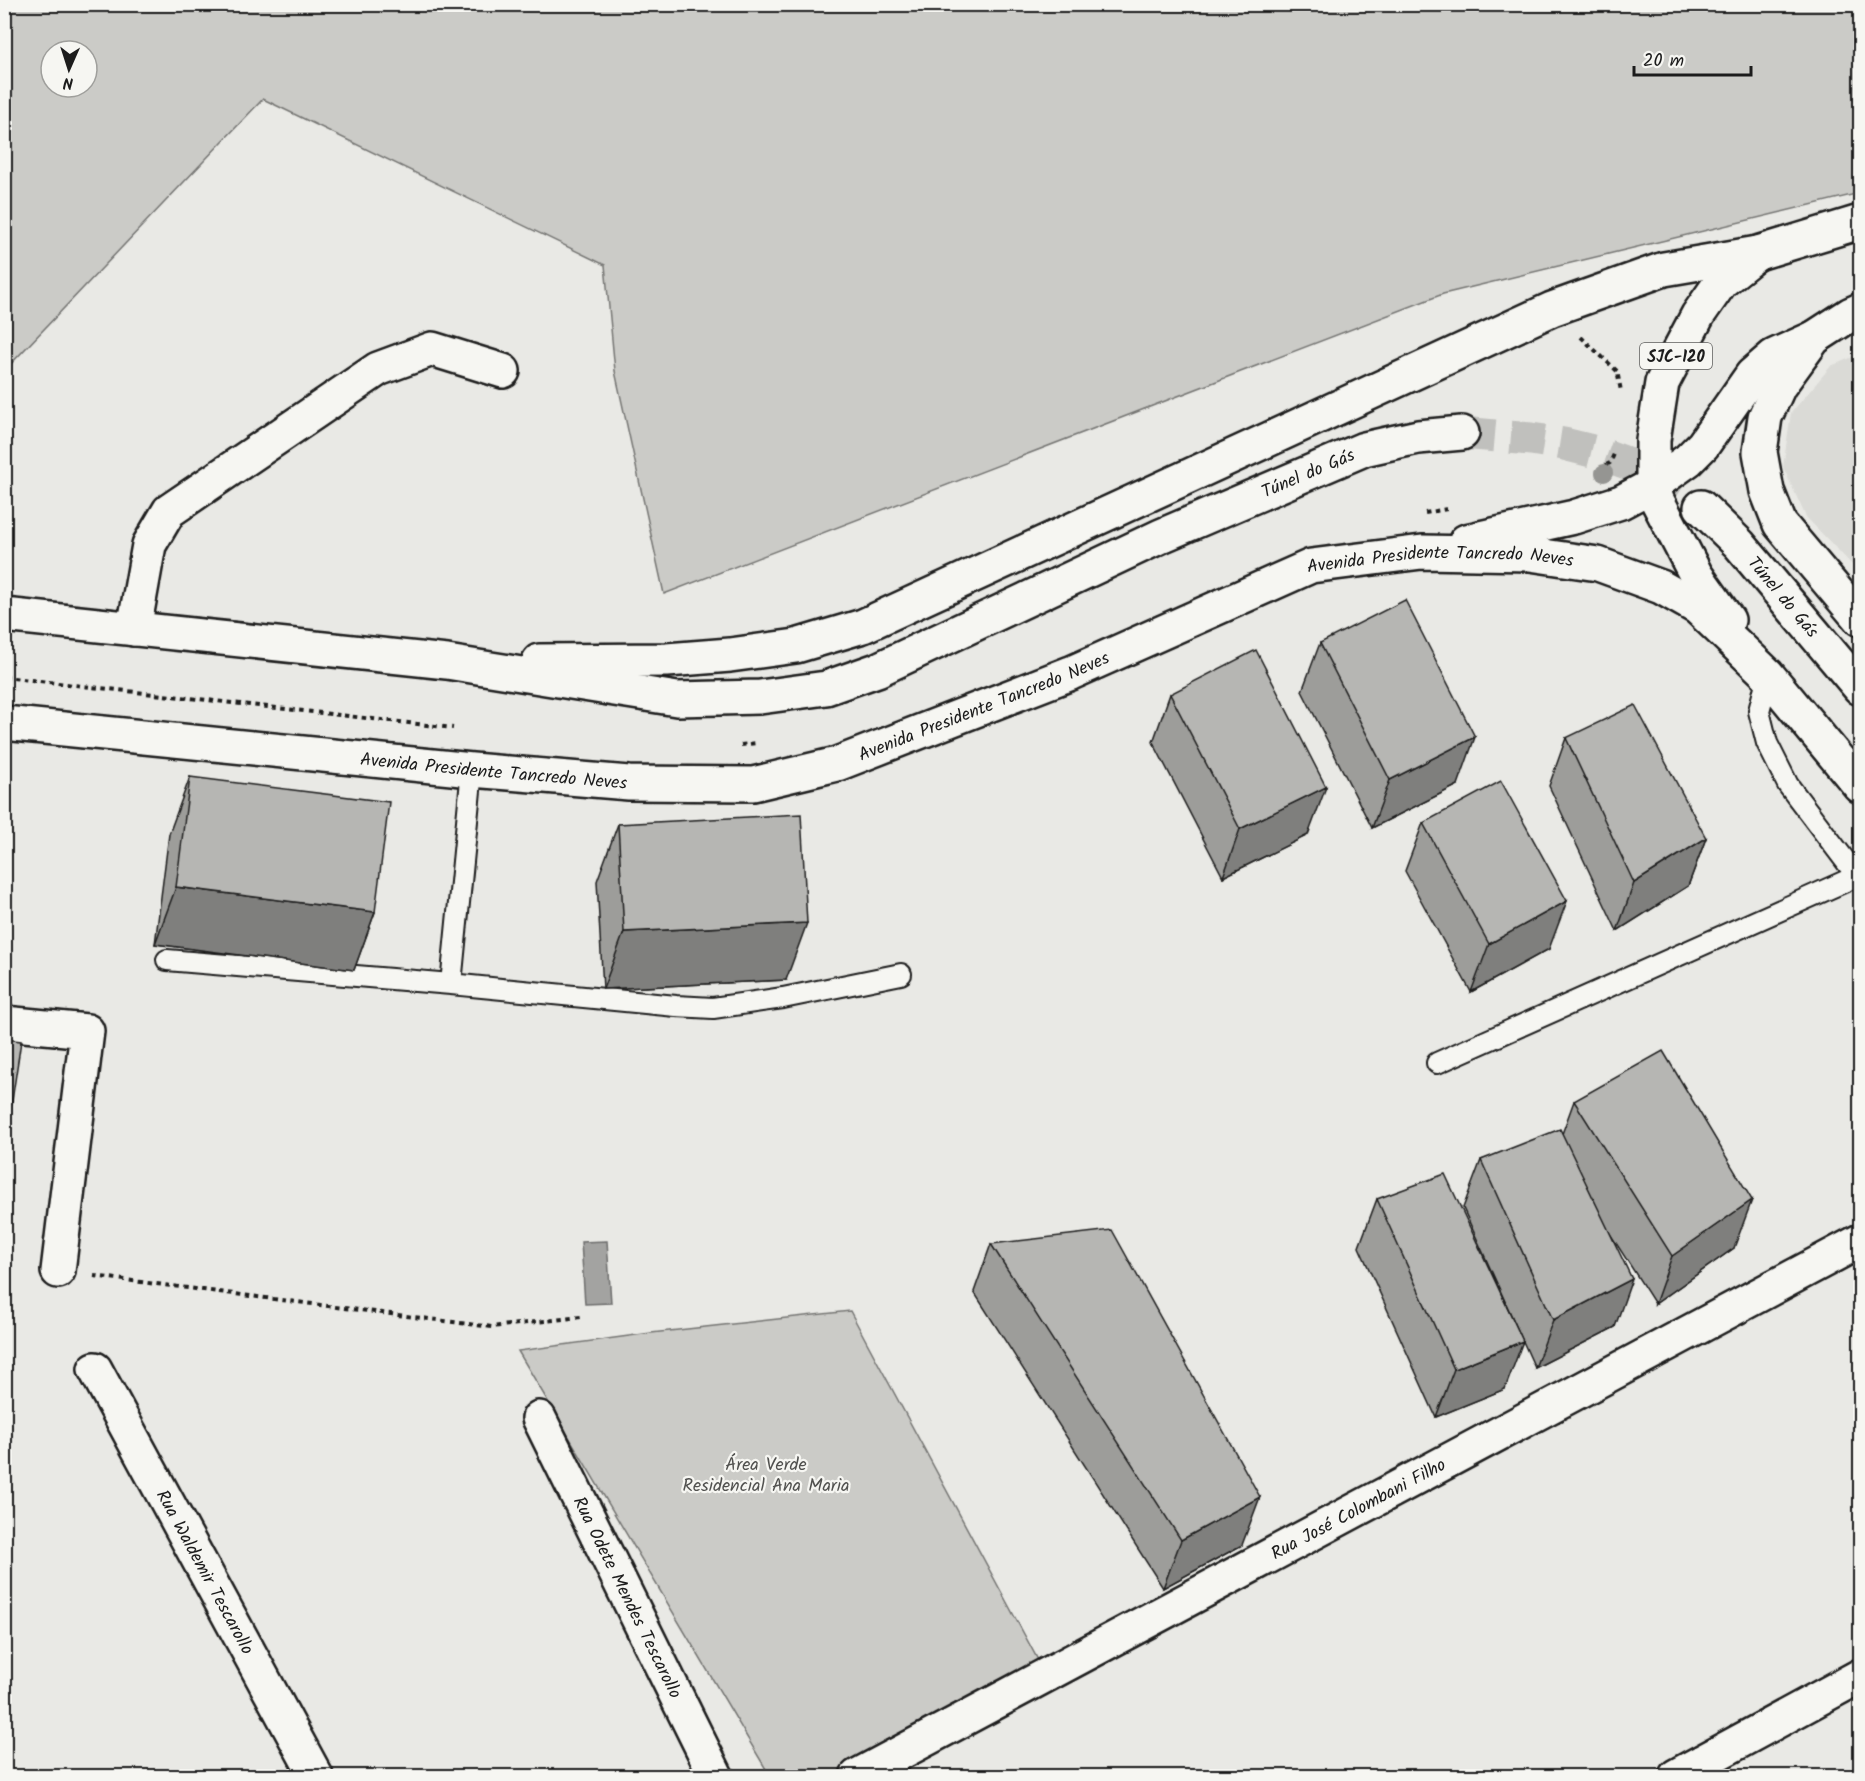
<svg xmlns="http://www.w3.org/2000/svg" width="1865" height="1781" font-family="Kalam,sans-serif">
<rect width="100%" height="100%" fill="#e9e9e5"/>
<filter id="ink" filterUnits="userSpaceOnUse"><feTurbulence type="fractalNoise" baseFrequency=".0167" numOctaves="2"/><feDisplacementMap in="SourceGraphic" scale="12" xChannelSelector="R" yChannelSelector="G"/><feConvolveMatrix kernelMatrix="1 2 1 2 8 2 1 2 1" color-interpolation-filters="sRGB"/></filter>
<g filter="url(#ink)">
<path fill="#dadad6" d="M1860 354V573L1806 517 1783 467 1791 413 1831 366Z"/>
<path fill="#cbcbc7" stroke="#747472" stroke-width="1.5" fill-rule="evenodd" d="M5 4 1860 5V193L1443 294 664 594 615 371 605 265 263 99 5 370ZM51 51H87V87H51Z
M850 1311 1046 1675 835 1776H770L518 1351 651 1333Z"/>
<path fill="#a3a3a1" stroke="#6d6d6c" stroke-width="1.5" d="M607 1241 611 1303 585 1304 581 1242Z"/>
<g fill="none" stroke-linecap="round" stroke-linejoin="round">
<path stroke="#c0c0bd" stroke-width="33" stroke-dasharray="33 16" stroke-linecap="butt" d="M1462 433 1531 439 1564 444 1596 452 1638 467 1701 507"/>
<defs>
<path id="lane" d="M1768 675 1759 711 1767 743 1788 785 1857 876 1860 874
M167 960 451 984 676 1006 713 1008 783 998 901 974
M451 984 472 770
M1437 1063 1857 876"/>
<g id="street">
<path d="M134 629 149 545 169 511 378 369 432 349 503 371"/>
<path d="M4 1023 87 1031 58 1271"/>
<path id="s1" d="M95 1369 316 1776"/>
<path id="s2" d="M539 1418 716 1776"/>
<path id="s3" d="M857 1776 1860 1241"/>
<path d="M1676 1776 1860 1676"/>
</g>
<path id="secondary" d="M1758 253 1860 222
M1860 310 1851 314 1814 338 1779 386 1765 417 1760 452 1767 491 1780 524 1860 619"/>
<g id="primary">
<path id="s4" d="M1701 507 1739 544 1860 688"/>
<path d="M1466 541 1574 517 1621 502 1653 485 1688 460 1703 445 1752 375 1774 356 1814 338"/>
<path id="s5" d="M4 615 447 662 677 699 760 697 826 688 877 670 1161 536 1364 449 1418 437 1462 433"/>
<path d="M1728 620 1696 575 1657 500 1653 485V440L1662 383 1698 315 1721 282 1756 254"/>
<path d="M539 661 667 660 730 655 796 646 863 626 1552 309 1664 269 1758 253"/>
<path id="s6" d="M4 723 472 770 629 783 753 784 837 764 1071 673 1311 566 1422 552 1530 554 1598 564 1661 587 1698 608 1768 675 1860 786"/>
</g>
</defs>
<use href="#lane" stroke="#1c1c1c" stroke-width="24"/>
<use href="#street" stroke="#1c1c1c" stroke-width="38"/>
<use href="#secondary" stroke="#1c1c1c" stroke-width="38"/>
<use href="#primary" stroke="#1c1c1c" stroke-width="38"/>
<path stroke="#1c1c1c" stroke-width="4" stroke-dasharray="4.5 4.5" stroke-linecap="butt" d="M1581 337 1617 371 1621 391
M1606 465 1610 463 1615 452
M1425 513 1447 509
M4 677 453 728
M741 745 757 743
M94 1276 492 1327 581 1317"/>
<use href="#lane" stroke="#f6f6f2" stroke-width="20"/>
<use href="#street" stroke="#f6f6f2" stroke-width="33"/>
<use href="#secondary" stroke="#f6f6f2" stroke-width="33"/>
<use href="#primary" stroke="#f6f6f2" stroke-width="33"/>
</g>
<circle fill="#959592" cx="1604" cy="473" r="9"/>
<path fill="#9d9d9a" stroke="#1c1c1c" stroke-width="1.5" d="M1320 643 1458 785 1372 828 1302 691Z
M1170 694 1308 835 1223 877 1153 742Z
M1566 738 1706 838 1688 886 1617 931 1549 786Z
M190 777 375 912 354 970 155 944 169 834Z
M1423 823 1549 949 1471 992 1405 871Z
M618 824 786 980 603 989 597 881Z
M1574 1101 1734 1248 1655 1304 1609 1232 1615 1327 1535 1368 1463 1208 1481 1160 1562 1134Z
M1377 1199 1505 1389 1436 1417 1359 1247Z
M991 1244 1242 1545 1163 1588 974 1292Z"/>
<path fill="#7f7f7d" stroke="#1c1c1c" stroke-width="1.5" d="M1475 737 1458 785 1372 828 1390 780Z
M1326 787 1308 835 1223 877 1240 829Z
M1706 838 1688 886 1617 931 1634 883Z
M176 887 375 912 354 970 155 944Z
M1567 901 1549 949 1471 992 1489 944Z
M807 923 786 980 603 989 624 932Z
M1752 1200 1734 1248 1655 1304 1672 1256Z
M1632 1279 1615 1327 1535 1368 1553 1320Z
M1523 1341 1505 1389 1436 1417 1454 1369Z
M1260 1497 1242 1545 1163 1588 1181 1540Z"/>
<path fill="#b6b6b3" stroke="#1c1c1c" stroke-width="1.5" d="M1405 600 1475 737 1390 780 1320 643Z
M1256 650 1326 787 1240 829 1170 694Z
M1635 705 1706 838 1634 883 1566 738Z
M190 777 389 802 375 912 176 887Z
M1501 781 1567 901 1489 944 1423 823Z
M801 814 807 923 624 932 618 824Z
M4 1039 21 1041 4 1154Z
M1663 1051 1752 1200 1672 1256 1574 1101Z
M1560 1129 1632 1279 1553 1320 1481 1160Z
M1445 1174 1523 1341 1454 1369 1377 1199Z
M1112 1230 1260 1497 1181 1540 991 1244Z"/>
</g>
<g text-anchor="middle" stroke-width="4.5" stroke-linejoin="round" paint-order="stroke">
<rect fill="#f6f6f2" stroke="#5d5d5c" stroke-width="1.5" x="1640" y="343" width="72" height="26" rx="4.5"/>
<g font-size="16" font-weight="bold" fill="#1c1c1c">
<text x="1676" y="362">SJC-120</text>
</g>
<g font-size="18" fill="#1c1c1c" stroke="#f6f6f2">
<text dy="6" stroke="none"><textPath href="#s5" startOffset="1356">Túnel do Gás</textPath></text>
<text dy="6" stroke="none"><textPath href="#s6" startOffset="1482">Avenida Presidente Tancredo Neves</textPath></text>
<text dy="6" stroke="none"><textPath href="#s4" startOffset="122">Túnel do Gás</textPath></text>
<text dy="6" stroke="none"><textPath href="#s6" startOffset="996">Avenida Presidente Tancredo Neves</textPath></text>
<text dy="6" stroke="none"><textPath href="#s6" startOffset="492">Avenida Presidente Tancredo Neves</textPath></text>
<text dy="6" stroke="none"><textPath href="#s3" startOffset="568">Rua José Colombani Filho</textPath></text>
<text dy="6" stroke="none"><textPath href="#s1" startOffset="231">Rua Waldemir Tescarollo</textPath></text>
<text dy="6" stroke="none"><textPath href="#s2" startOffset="200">Rua Odete Mendes Tescarollo</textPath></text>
</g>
<g font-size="18" fill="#51514f" stroke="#f6f6f2">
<text x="766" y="1470">Área Verde<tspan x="766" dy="21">Residencial Ana Maria</tspan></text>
</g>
</g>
<rect width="1865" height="1781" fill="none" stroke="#f6f6f2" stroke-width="24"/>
<rect x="12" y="12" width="1841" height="1757" fill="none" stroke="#1c1c1c" stroke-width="2" filter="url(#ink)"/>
<g transform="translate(69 69) rotate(183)"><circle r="28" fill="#f6f6f2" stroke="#9f9f9c" stroke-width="1.5"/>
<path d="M0-4.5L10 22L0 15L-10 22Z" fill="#1c1c1c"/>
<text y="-9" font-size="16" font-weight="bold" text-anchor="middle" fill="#1c1c1c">N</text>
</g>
<path d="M1634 66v9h117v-9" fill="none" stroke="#1c1c1c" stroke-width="3"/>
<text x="1643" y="66" font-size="18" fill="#1c1c1c" stroke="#f6f6f2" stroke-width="4.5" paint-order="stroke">20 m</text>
</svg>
